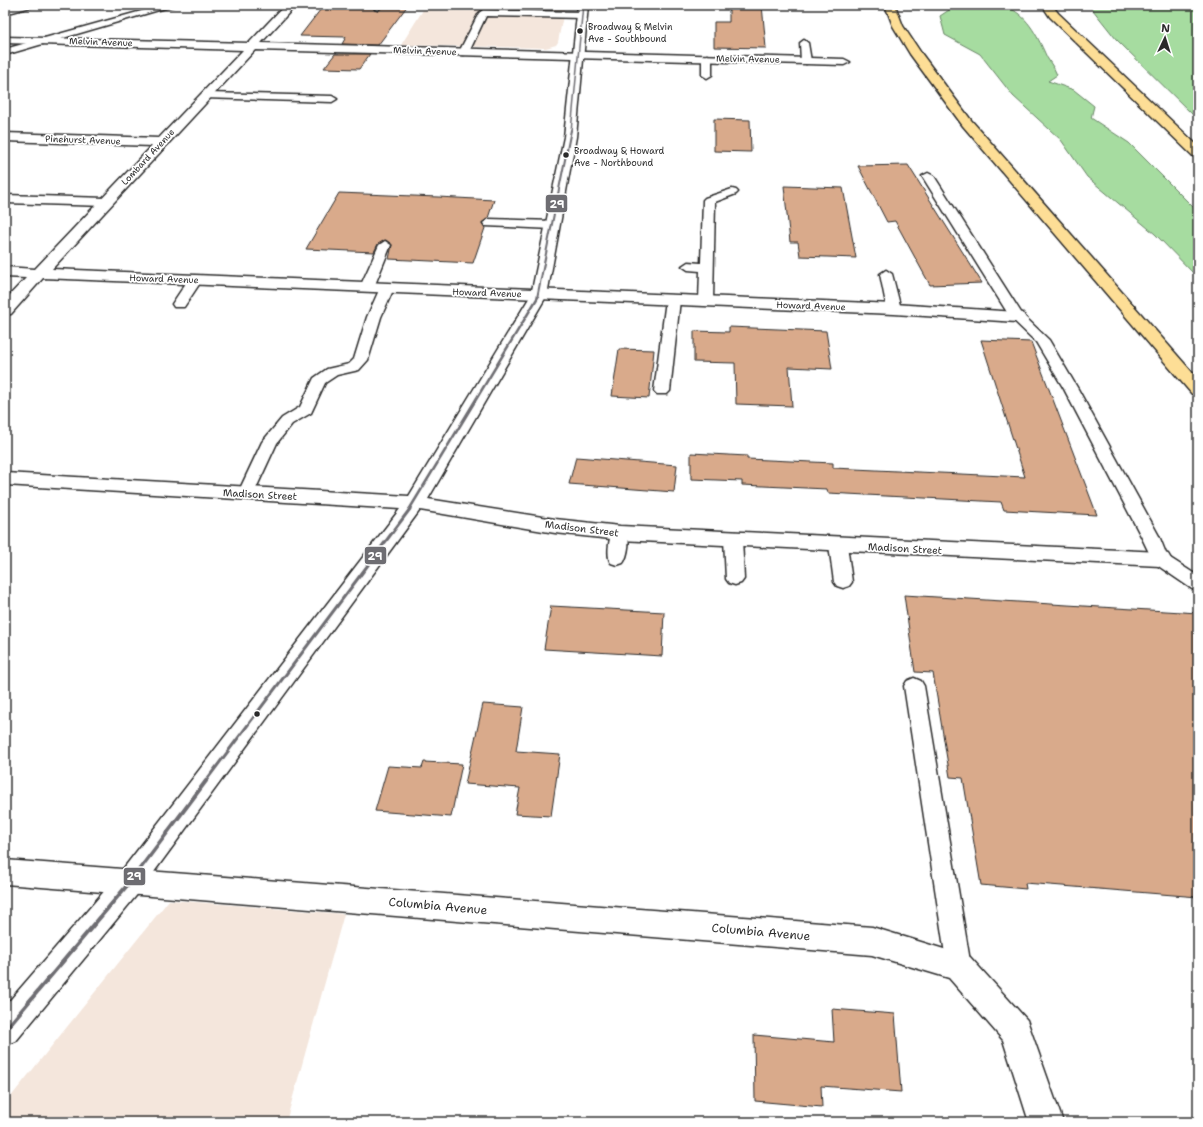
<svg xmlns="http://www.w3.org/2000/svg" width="1203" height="1127" font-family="'Shantell Sans',sans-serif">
<rect width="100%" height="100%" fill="#fff"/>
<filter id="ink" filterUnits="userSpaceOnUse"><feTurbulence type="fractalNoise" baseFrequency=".025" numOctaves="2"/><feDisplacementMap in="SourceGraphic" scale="8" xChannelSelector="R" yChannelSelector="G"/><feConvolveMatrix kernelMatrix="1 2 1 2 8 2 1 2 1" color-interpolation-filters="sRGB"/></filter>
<g filter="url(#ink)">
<path fill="#f4e6dc" d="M476 5H565L558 42 556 45 546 48 401 45 423 10 474 11Z
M169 900 344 914 286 1122H5V1104Z"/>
<path fill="#a6dca0" stroke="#688466" d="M954 5C967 5 989 2 1001 5 1024 11 1035 31 1044 51 1047 60 1054 66 1057 75L1048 81 1074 90 1094 106 1091 118 1129 143 1198 212V278L1155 234 1087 177 1061 140 1013 96 980 54 945 35 940 16 952 8Z
M1089 5H1198V120L1116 39Z"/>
<path fill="#d9aa8b" stroke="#2b2b2b" d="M324 5H374V10L378 11 384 5H408L378 45 342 44 346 37 300 36Z
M729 5H762L766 48 714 47V22H729Z
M335 54H370L359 69 324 68Z
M714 119 750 120 751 152 714 151Z
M908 165 982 283 930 285 895 221 887 222 858 166Z
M784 186 843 188 856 258 800 256 798 242H790Z
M339 193 438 197 494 200 488 218 482 223 485 228 473 263 389 259 392 245 386 240 378 244 374 252 306 249Z
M729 327 826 331 832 369 789 367 792 406 736 404 735 363 694 362V331L729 332Z
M981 340 1031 342 1097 515 1004 510 1001 502 828 493 827 489 742 485V481L691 479V453L747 456V459L833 463V468L1025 477Z
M619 349 654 350 649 398 612 396Z
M576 457 677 465 674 492 569 484Z
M904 595 1198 613V897L1025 883 1026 889 981 885 963 778 950 777 933 673 915 672Z
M551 606 664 612 662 656 544 649Z
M483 704 523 707 516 751 560 754 551 816 515 814 520 788 465 784Z
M424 762 462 764 451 817 375 811 388 766 422 768Z
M832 1009 895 1014 901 1092 821 1086 822 1107 755 1101 754 1035 834 1042Z"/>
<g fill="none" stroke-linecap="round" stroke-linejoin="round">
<defs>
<path id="service" d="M163 5H176L5 55V49Z
M375 5H383L378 10 375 9Z
M483 10 582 12 586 15 582 18 486 16 469 52 464 55 461 54 459 52 479 13Z
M804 40 808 43 811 61 806 64 801 61 800 43Z
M707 55 712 58V75L707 78 702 75V58Z
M206 93 332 96 337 99 332 102 203 98 201 96 203 94Z
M928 173 934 176 1022 314 1049 340 1078 389 1159 536 1167 556 1198 576V591L1192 589 1154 563 1141 536 1064 389 1036 342 1010 317 922 176Z
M732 189 736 190 738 192 736 194 715 202 713 301 711 304H701L699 301 700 271 688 270 682 266 688 262 701 263 703 200 705 198Z
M5 195 106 198 112 202 106 206 5 203Z
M489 219 553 221 559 225 553 229 485 226 483 223Z
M385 241 391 245 374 287 372 290H362L360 287 379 245Z
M886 270 892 274 901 309 899 312H889L887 309 880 274Z
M195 276 202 280 184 307H174L172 304 190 277Z
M387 284 392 285 394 288 381 317 368 360 359 370 337 375 325 383 311 413 292 424 277 443 252 497 246 498 240 497 238 493 262 442 282 418 300 407 314 378 327 369 349 364 354 359 367 317 380 288 382 285Z
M673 296 678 297 680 300 670 391 667 394H657L654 391 666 300 668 297Z
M620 527 626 529C631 536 628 556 623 563L617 565 611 563C606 556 609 536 614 529Z
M733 533 739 535 742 539 744 579 741 583 735 585 729 583 726 579 724 539 727 535Z
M838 539 844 541 847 545 852 582 849 586 843 588 837 586 834 582 829 545 832 541Z
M914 678 921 681 924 686 971 967 968 975 959 979 950 975 947 967 904 686 907 681Z"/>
<path id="minor" d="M285 5H296L261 43 844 59 850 62 844 65 255 50 52 269 894 304 1017 312 1023 313 1025 317 1023 321 1017 322 894 314 43 278 11 314 5 315V300L26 278 5 277V267L35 269 152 146 5 141V133L159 138 243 50 5 43V37L249 43Z
M5 860 872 927 970 957 1027 1020 1063 1122H1029L1003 1040 949 978 872 955 5 884Z"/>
<path id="tertiary" d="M15 5H32L31 7 5 14V8Z
M578 5H588L576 137 547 295 428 499 555 519 620 526 1160 552 1168 554 1171 559 1168 564 1160 566 620 540 555 533 420 510 140 891 16 1041 5 1045V1006L120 873 400 509 5 485V473L409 496 531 295 564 137Z"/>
<path id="motorway" d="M885 5H895L903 26 921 53 971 120 1198 379V395L1192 394 963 126 910 54 893 26Z
M1042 5H1052L1058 13 1198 146V157L1193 156 1050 17Z"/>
</defs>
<use href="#service" stroke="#2b2b2b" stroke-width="3"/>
<use href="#minor" stroke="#2b2b2b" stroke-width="3"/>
<use href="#tertiary" stroke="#2b2b2b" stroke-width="3"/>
<use href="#motorway" stroke="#2b2b2b" stroke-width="3"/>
<use href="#service" fill="#fff" fill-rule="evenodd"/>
<use href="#minor" fill="#fff" fill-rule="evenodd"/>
<use href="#tertiary" fill="#fff" fill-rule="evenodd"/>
<use href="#motorway" fill="#fdde96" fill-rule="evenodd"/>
<defs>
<path id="bus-1-far4" d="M571 131 583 5"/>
<path id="bus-1-far3" d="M537 298 571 130"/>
<path id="bus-1-far2" d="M409 510 538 297"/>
<path id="bus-1-far1" d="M205 782 410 509"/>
<path id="bus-1" d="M5 1030 130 882 206 781"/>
</defs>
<use href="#bus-1-far4" stroke="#fff" stroke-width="3"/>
<use href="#bus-1-far3" stroke="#fff" stroke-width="4"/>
<use href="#bus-1-far2" stroke="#fff" stroke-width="5"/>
<use href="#bus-1-far1" stroke="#fff" stroke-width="6"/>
<use href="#bus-1" stroke="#fff" stroke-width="7"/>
<use href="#bus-1-far4" stroke="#6e6d72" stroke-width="1.5"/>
<use href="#bus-1-far3" stroke="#6e6d72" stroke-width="2"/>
<use href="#bus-1-far2" stroke="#6e6d72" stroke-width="2.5"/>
<use href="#bus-1-far1" stroke="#6e6d72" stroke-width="3"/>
<use href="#bus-1" stroke="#6e6d72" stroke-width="4"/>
</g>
</g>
<g fill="#2b2b2b" stroke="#fff" stroke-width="1.5">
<circle cx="580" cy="31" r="3.5"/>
<circle cx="566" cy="155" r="3.5"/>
<circle cx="257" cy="714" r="3.5"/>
</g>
<g text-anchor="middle" stroke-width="3.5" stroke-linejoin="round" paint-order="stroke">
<g font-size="9" fill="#2b2b2b" stroke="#fff" text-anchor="start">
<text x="588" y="30">Broadway &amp; Melvin<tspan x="588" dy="12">Ave - Southbound</tspan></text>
<text x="574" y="154">Broadway &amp; Howard<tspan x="574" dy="12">Ave - Northbound</tspan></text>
</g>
<g font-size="9" fill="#2b2b2b" stroke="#fff">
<text transform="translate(101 42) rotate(2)" y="3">Melvin Avenue</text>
<text transform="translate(425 51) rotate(2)" y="3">Melvin Avenue</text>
<text transform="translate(748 59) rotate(1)" y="3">Melvin Avenue</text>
<text transform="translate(83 140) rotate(2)" y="3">Pinehurst Avenue</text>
<text transform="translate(148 157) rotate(-47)" y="3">Lombard Avenue</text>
<text transform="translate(164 279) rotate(2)" y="3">Howard Avenue</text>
<text transform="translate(487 293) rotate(2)" y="3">Howard Avenue</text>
<text transform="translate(811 306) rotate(2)" y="3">Howard Avenue</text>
</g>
<g font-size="10" fill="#2b2b2b" stroke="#fff">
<text transform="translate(260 494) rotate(3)" y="4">Madison Street</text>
<text transform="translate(582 528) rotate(7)" y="4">Madison Street</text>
<text transform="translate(905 548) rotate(3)" y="4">Madison Street</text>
</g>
<g font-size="12" fill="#2b2b2b" stroke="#fff">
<text transform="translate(438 906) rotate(5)" y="4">Columbia Avenue</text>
<text transform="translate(761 932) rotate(5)" y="4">Columbia Avenue</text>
</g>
</g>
<g stroke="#fff" stroke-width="1.5">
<rect x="545" y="194" width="23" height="19" rx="4" fill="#6e6d72"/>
<rect x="364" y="546" width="23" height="19" rx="4" fill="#6e6d72"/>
<rect x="123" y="867" width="23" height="19" rx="4" fill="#6e6d72"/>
</g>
<g font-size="11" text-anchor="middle" font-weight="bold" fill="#fff">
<text x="557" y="208">29</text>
<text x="375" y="560">29</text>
<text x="134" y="880">29</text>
</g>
<rect width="1203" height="1127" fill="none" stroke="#fff" stroke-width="20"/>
<rect x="10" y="10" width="1183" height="1107" fill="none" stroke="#2b2b2b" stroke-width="1.5" filter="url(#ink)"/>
<g transform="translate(1165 38) rotate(4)" stroke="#ffffff" stroke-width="3" paint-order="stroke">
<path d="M0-3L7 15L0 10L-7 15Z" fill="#2b2b2b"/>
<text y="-6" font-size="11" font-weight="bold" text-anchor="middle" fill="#2b2b2b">N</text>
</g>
</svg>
